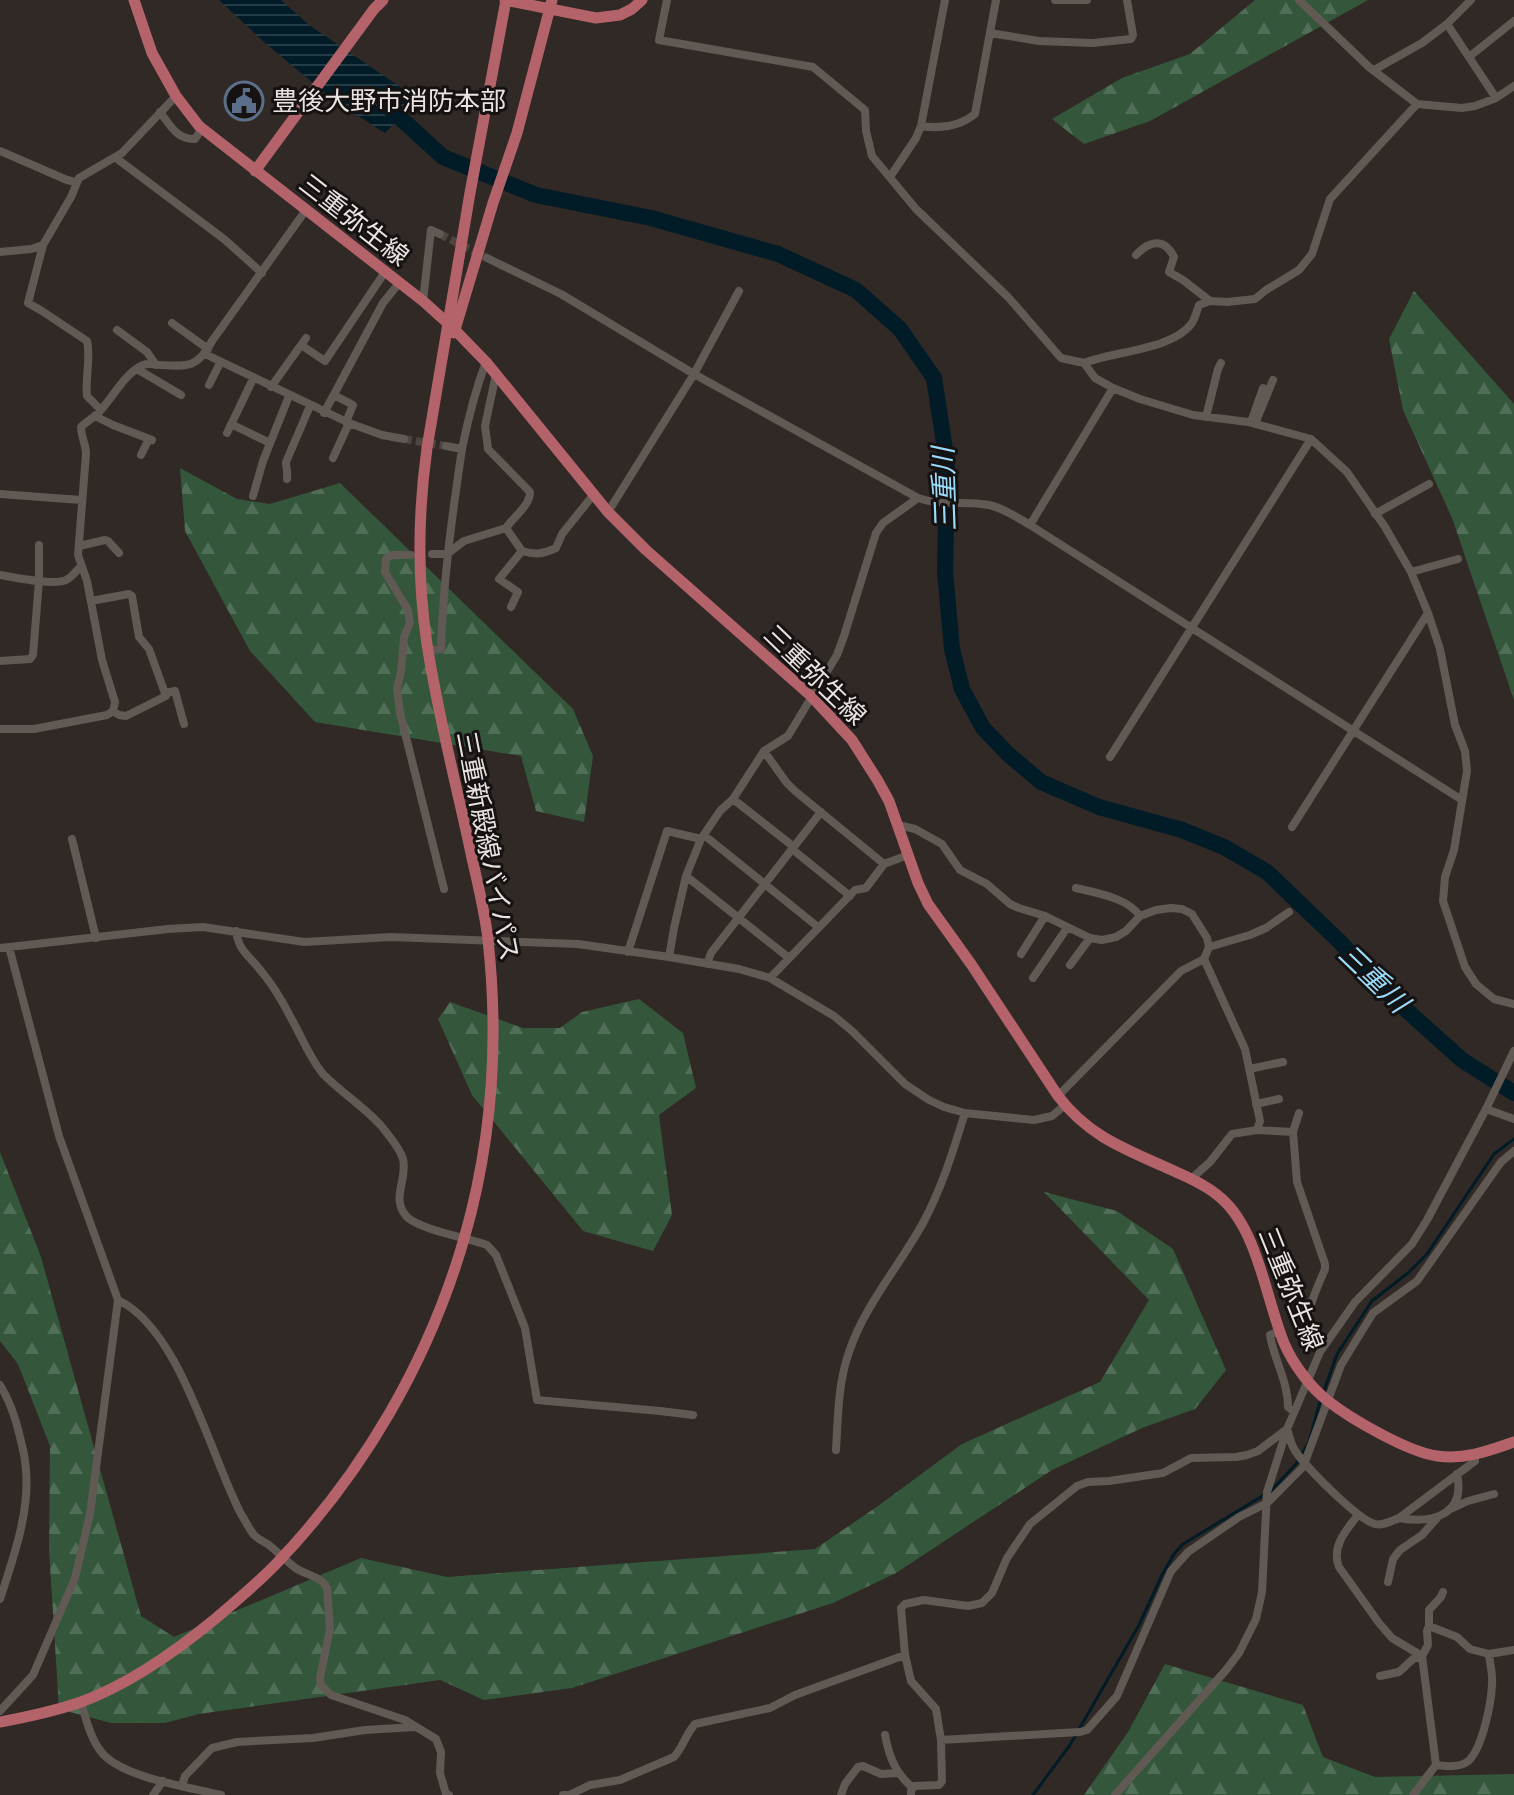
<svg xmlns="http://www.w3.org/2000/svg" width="1514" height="1795" font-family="Arial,'Noto Sans JP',sans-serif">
<defs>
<pattern id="forest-firs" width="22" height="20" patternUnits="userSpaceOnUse" patternTransform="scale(2)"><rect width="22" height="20" fill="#34573c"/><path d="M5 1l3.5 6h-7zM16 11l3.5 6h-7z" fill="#516f58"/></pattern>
<pattern id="water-rules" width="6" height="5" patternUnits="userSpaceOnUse" patternTransform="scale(2)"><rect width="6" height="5" fill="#011b27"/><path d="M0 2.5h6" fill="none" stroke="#263c46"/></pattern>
</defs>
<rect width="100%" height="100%" fill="#302925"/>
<path fill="url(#forest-firs)" d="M1255 0H1368L1150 121 1084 144 1052 119 1122 78 1190 54Z
M1414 291 1514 404V700L1452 518 1403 410 1389 339Z
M180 468 237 499 270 504 340 483 573 709 593 756 584 822 536 811 521 756 315 722 250 651 185 531Z
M639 999 683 1033 696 1088 659 1115 672 1215 653 1251 583 1231 472 1095 438 1019 450 1002 523 1028H560L582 1012Z
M0 1152 41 1257 141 1616 174 1637 361 1558 447 1577 815 1549 878 1506 962 1444 1100 1382 1149 1300 1044 1192 1117 1211 1173 1249 1226 1370 1195 1409 1142 1428 1052 1470 896 1573 833 1603 572 1688 484 1700 440 1680 199 1714 165 1723H111L59 1709 49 1549 50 1446 18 1364 0 1341Z
M1165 1664 1303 1705 1323 1757 1375 1777 1514 1774V1795H1084L1128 1732Z"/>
<path fill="url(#water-rules)" d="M219 0H281L309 25 418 99 385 133 336 102 265 43Z"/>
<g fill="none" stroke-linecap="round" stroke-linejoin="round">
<path stroke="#011b27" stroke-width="3" d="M1324 1391 1337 1354 1372 1301 1408 1273 1427 1254 1494 1154 1514 1139
M1271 1491 1296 1464 1309 1442 1321 1398
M1033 1795 1070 1745 1139 1625 1162 1575 1174 1554 1183 1544 1264 1495"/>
<path stroke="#011b27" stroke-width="16" d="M385 104 443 157 536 195 651 218 778 254 856 290 900 329 934 378 947 462 945 572 952 649 962 689 983 728 1008 754 1041 782 1099 807 1182 830 1224 847 1267 872 1339 941 1383 989 1462 1060 1514 1093"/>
<path stroke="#4c4541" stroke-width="8" stroke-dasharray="8 4" stroke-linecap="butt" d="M440 234 487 258
M404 439 446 446"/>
<path stroke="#615954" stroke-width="8" d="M667 0 659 40 813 67 865 110 866 131 872 156 916 209 1008 297 1061 358 1084 363 1095 378 1113 388 1140 399 1193 415 1248 422 1311 439 1347 472 1385 527 1411 572 1428 613 1440 649 1455 725 1465 751 1467 771 1454 850 1445 877 1443 901 1465 967 1476 984 1494 999 1514 1004
M1055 0H1087
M1299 0 1369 67 1417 104 1462 108 1475 106 1496 98 1514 86
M1447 24 1496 98
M990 33 1039 41 1093 43 1131 39 1133 35 1127 0
M1469 57 1514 21
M1374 70 1422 43 1447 24 1471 0
M160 112C170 125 177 140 195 139L202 128
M921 126C941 129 959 127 975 114L996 0
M0 151 67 180 76 182
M116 158 224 239 262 273
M890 177 916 138 921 126 945 0
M43 245 28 303 42 311 87 341C91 358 85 378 87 396L101 410
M0 252 31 249 43 245 71 197 79 178 122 153 176 96
M1136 255C1149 241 1164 237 1174 257L1169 272 1183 280 1210 301 1227 302 1255 299 1266 290 1299 270 1312 254 1330 199 1417 104
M487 258 561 294 694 374 918 498C940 506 966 501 989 505 1004 508 1018 518 1030 525L1462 800
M423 301 431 230 440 234
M172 323 208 349
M117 330 147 352 156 365
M301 345 325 361 385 272
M205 354 349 423 333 458
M1084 363C1113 351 1173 350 1192 323 1195 318 1197 311 1199 305L1210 301
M137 369 181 395
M496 374 485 426 488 449 530 492C530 506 514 516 506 528L522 551
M209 385 220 363
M271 387 306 338
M334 395 353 405 346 422
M324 413 383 303 399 283
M95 416 113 425 152 440
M1206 417 1218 369 1221 363
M1251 422 1263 388
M349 423 382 435 404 439
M231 424 270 443
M1255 424 1273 380
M227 433 253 379
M446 446 462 449C468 419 475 391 486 362
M141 455 149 439
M287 479C288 472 286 468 286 462L310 406
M0 494 81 500
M253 496 263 461 289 396
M608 512 694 374 739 291
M1375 514 1429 484
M1030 525 1113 388
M79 546 105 540 108 541 119 553
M432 554H447L464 541 506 528
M411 555H392L386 559 385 572 408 610 410 623 404 637 401 672 397 688 400 713 444 889
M1411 572 1458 559
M0 575C13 577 55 586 66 580 71 578 77 570 81 566
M91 601 129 594 132 596 139 637 149 649 166 696 126 716 119 715 113 711
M511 607 518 592 499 579 522 551C536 555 543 554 556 548L562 534 594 494
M428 651 441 649C443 582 452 516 462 449
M0 661 30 659 33 655 39 581V545
M165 693 175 691 184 724
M0 729H34L107 715 113 711 115 702 102 660 87 581 78 555 86 454C86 444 81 437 81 427 87 421 95 417 100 411 113 397 125 373 143 365 148 363 155 364 161 365 189 367 198 367 212 341L306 210
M764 751 786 782 795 791 884 864
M1110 757 1311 439
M733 799 794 847
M898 825 915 829 942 844 960 870 987 884 1010 904 1019 908 1045 916 1090 938 1102 940 1116 937 1126 931 1140 916 1156 910 1171 908 1182 909 1192 914 1207 938 1209 947 1204 959 1181 971 1058 1096
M1292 827 1428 613
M704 835 818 927
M72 839 96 938
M792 849 850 896
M686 876 789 958
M1076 888C1097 893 1128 898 1140 916
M236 931C239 952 249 955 261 971 278 991 290 1016 302 1039 308 1051 315 1065 324 1075 343 1094 366 1108 383 1128 390 1137 400 1148 403 1159 408 1179 390 1199 407 1217 421 1230 468 1238 487 1245L496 1255 525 1328 537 1400 660 1411 693 1415
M1209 947 1250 935 1266 928 1289 912
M0 948 168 929 203 927 304 942 391 937 578 944 669 957 739 969 770 978 834 1016 852 1031 905 1084 929 1100 944 1107 965 1113 1034 1120 1052 1116 1065 1105
M628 952 667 831 701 839
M1021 954 1045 916
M669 957 674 928 686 876 701 839 720 811 733 799 764 751 788 736 837 655 844 636 876 533 883 523 918 498
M707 964 711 953 821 812
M1070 965 1090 938
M770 978 855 890 866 888 884 864 908 855
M1033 978 1067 928
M1249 1069 1283 1062
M1256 1104 1279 1099
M1486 1109 1514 1119
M1257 1130 1293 1132 1299 1113
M1293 1132 1297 1182 1325 1264V1269C1319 1284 1302 1317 1311 1331 1314 1336 1321 1338 1327 1341
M1191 1179 1210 1162 1232 1134 1257 1130 1260 1121 1245 1049 1204 959
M118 1300C180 1329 210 1455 241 1514 245 1520 249 1529 254 1535 258 1539 264 1542 269 1545 279 1553 287 1562 297 1569 307 1575 322 1577 327 1588L330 1629 320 1678 321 1685 331 1695 405 1720 436 1739 441 1752 440 1773 446 1794 449 1795
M1280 1331 1270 1335C1274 1360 1288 1381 1288 1407L1294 1412
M0 1385C10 1401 16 1419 20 1437 22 1445 24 1453 25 1461 32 1507 14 1556 0 1599
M836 1450C838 1417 838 1383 849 1352 864 1306 900 1265 923 1223 942 1188 953 1151 965 1113
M1453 1508 1468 1501 1494 1494
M1358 1515C1346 1530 1331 1547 1339 1567L1379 1623 1392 1638 1422 1656 1436 1765 1413 1795
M1399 1518C1432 1524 1466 1515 1457 1474
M1388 1582 1393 1559 1400 1550 1422 1535 1437 1518
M1429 1626V1610L1441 1597 1443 1592
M1380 1676 1399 1672 1413 1659 1422 1656 1428 1645 1427 1631 1429 1626 1457 1637 1470 1649 1489 1654
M81 1702C86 1719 91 1741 103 1754 125 1778 189 1787 221 1795
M0 1711 33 1675 75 1578 90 1514 118 1300 59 1136 9 947
M885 1735C889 1757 896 1774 913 1788
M941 1740 1080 1732 1087 1730 1117 1696 1171 1571 1188 1552 1239 1517 1267 1503 1303 1467 1341 1365 1373 1313 1417 1281 1501 1162 1514 1151
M1436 1765C1445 1766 1458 1768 1467 1762 1482 1751 1491 1704 1492 1685 1493 1675 1490 1664 1489 1654L1514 1650
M182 1786 185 1776 212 1748 237 1742 313 1738 365 1730 415 1727
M153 1795 163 1781
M563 1795H569L590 1785 620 1780 674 1757C683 1747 686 1734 695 1724L770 1708 795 1695 905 1655
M841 1795 845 1784 858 1767 863 1766 881 1774 898 1773
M911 1795V1791L914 1786 939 1785 942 1781 941 1740 936 1709 911 1681 905 1655 901 1608 905 1604 924 1600 968 1606 982 1603 992 1593 1007 1558 1030 1524 1077 1486 1088 1482 1109 1481 1163 1473 1191 1458 1236 1457 1247 1455 1258 1451 1287 1429C1289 1434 1290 1441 1293 1447 1300 1462 1358 1520 1375 1524 1382 1526 1392 1521 1399 1518L1475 1461 1474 1456
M1115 1795 1226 1670 1239 1653 1256 1619 1262 1592 1267 1492 1287 1429 1320 1352 1355 1302 1412 1244 1427 1220 1486 1109 1514 1051"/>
<path stroke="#b5636b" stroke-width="11" d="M134 0 152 53 176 96 199 126 423 301 453 328 486 362 608 512 646 550 811 696 852 740 878 781 889 801 918 883 928 904 971 964 1058 1096C1090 1138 1128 1150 1174 1171 1191 1179 1208 1186 1222 1199 1258 1231 1266 1299 1284 1343 1293 1364 1310 1387 1328 1401 1351 1419 1408 1452 1437 1456 1465 1460 1488 1451 1514 1442
M505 0 596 18 620 15 632 9 642 0
M255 171 374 9 383 0
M454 333 493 203 517 133 552 0
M0 1722C27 1717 55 1711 81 1702 130 1684 175 1652 215 1619 236 1601 258 1583 277 1563 364 1472 429 1360 464 1239 492 1142 499 1040 488 940 485 912 478 885 472 858 457 787 438 716 427 644 417 578 418 513 427 448L470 193 506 0"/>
</g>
<defs>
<symbol id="civic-ring" viewBox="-11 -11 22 22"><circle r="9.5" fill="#161211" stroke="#5c6f8a" stroke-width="1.5"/><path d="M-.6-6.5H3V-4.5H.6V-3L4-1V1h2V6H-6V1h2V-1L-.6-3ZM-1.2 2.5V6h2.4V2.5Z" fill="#5c6f8a"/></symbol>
</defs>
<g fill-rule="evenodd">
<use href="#civic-ring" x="222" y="79" width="44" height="44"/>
</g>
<g text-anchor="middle" stroke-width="6" stroke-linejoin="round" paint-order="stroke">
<g font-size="26" fill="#e9e4e2" stroke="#161211" text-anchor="start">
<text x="272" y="110">豊後大野市消防本部</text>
</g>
<g font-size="26" fill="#e9e4e2" stroke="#161211">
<text transform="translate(354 220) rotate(38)" y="9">三重弥生線</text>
<text transform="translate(815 675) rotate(44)" y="9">三重弥生線</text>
<text transform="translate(488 846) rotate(79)" y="9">三重新殿線バイパス</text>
<text transform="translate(1291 1289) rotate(68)" y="9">三重弥生線</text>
</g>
<g font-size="28" font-style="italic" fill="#9bdbfa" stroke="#161211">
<text transform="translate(944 489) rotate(-92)" y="10">三重川</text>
<text transform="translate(1374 978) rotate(44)" y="10">三重川</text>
</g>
</g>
</svg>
